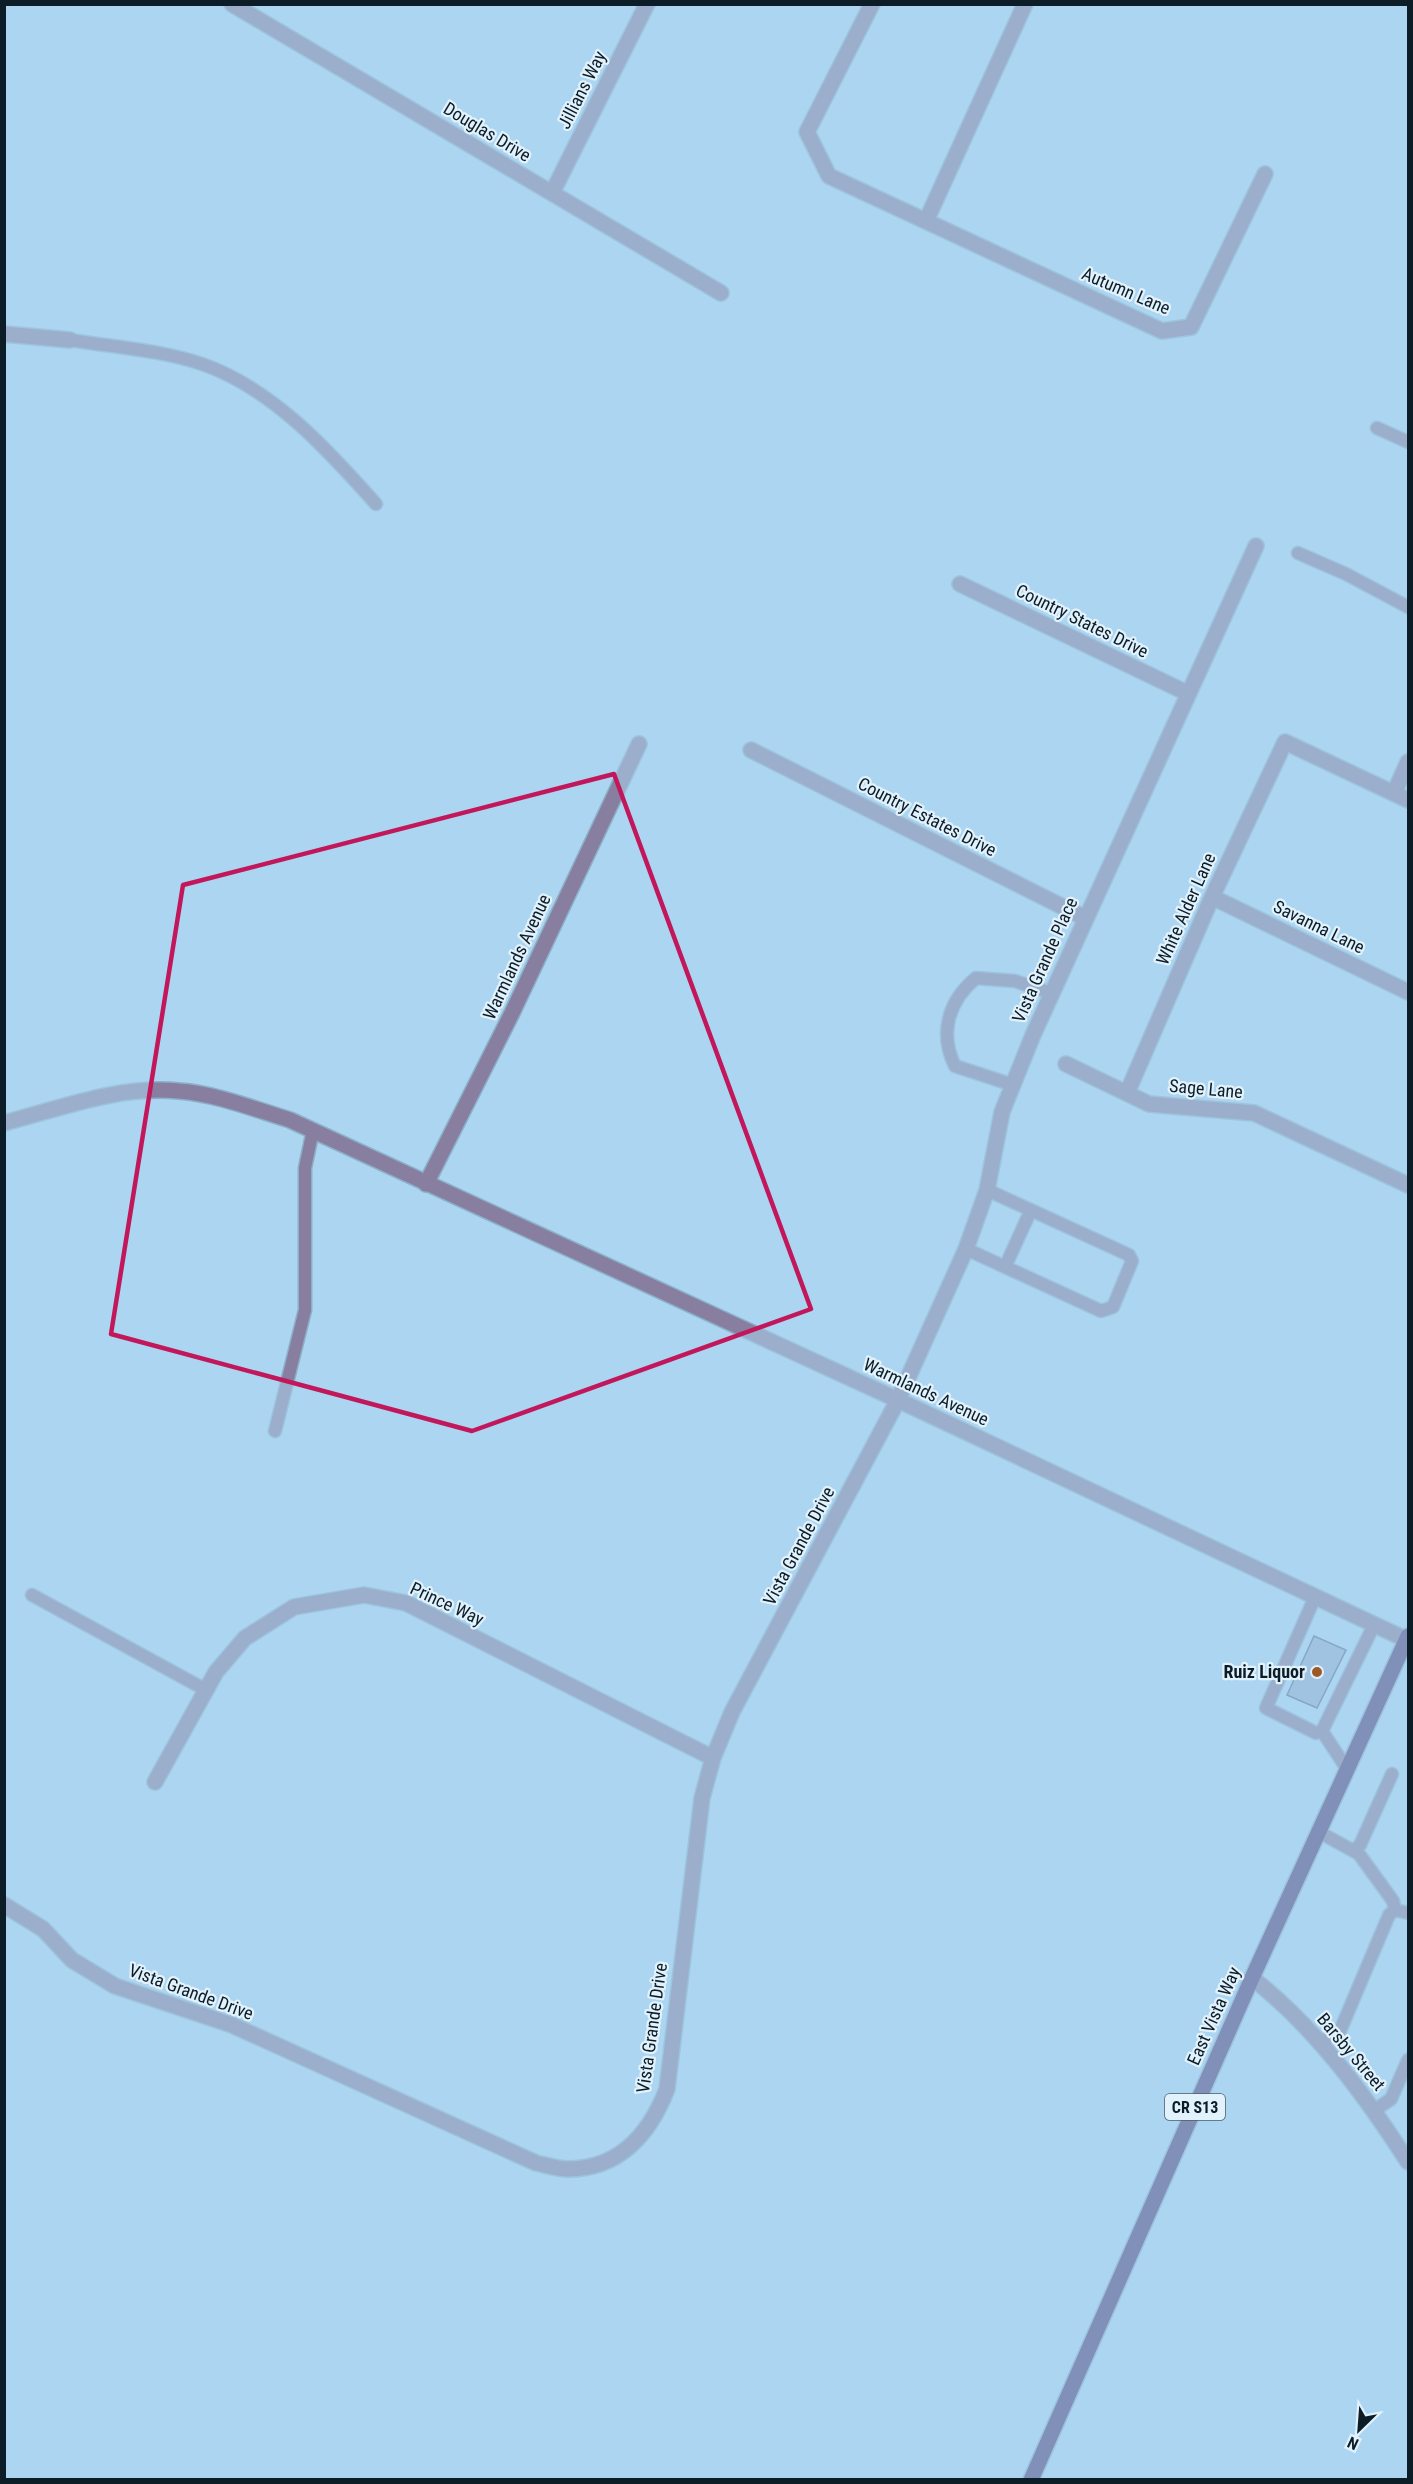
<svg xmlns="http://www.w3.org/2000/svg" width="1413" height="2484" font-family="'Roboto Condensed',sans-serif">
<rect width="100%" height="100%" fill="#abd5f0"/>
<path fill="#94add0" stroke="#597191" stroke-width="1.5" d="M1314 1636 1346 1650 1317 1708 1287 1695Z"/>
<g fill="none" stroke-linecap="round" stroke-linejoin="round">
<defs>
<path id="service" d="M70 340C113 347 160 350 202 364 272 388 328 450 376 504
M1377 428 1408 442
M1298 553 1346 574 1408 607
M1013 1085 955 1066C939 1034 948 1001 976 978L1015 981 1051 993
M966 1249 1101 1311 1113 1307 1132 1261 1129 1255 987 1190
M1005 1267 1031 1210
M275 1431 305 1310V1168L313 1130
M32 1595 206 1690
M1315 1597 1266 1708 1316 1733 1322 1731
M1322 1731 1374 1625
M1322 1731 1347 1769
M1319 1832 1359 1854 1393 1901 1395 1910
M1354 1850 1360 1845 1392 1774
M1319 2044 1340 2031 1389 1915 1395 1910 1408 1913
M1375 2110 1391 2099 1408 2060"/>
<path id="minor" d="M232 4 721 293
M872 4 807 132 829 176 1162 331 1191 327 1265 174
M552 193 647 4
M926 221 1025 4
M4 334 70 340
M960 584 1187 693
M751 750 1085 918
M1394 793 1408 762
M1212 897 1408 992
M1066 1064 1149 1104 1254 1113 1408 1185
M1127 1093 1212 897 1285 742 1408 800
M426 1184 512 1013 639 744
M155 1782 216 1672 245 1638 294 1607 364 1595 406 1603 713 1758
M4 1905 43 1929 72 1960 115 1986 232 2025 536 2163C546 2165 558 2169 568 2169 620 2169 650 2133 667 2089L702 1798 713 1758 732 1712 898 1400 966 1249 987 1190 1002 1112 1033 1035 1256 546"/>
<path id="tertiary" d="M4 1123C61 1108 120 1085 179 1091 217 1094 254 1109 290 1120L898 1400 1407 1640
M1252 1978C1315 2027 1365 2095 1408 2162"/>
<path id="primary" d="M1031 2480 1252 1978 1408 1636"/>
</defs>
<use href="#service" stroke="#8bb0c8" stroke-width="15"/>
<use href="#minor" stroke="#8bb0c8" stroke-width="18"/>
<use href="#tertiary" stroke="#8bb0c8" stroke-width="18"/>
<use href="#primary" stroke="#8bb0c8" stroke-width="18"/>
<use href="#service" stroke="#887fa0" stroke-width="12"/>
<use href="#minor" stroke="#887fa0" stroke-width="15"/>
<use href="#tertiary" stroke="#887fa0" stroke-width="15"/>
<use href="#primary" stroke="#4f3d76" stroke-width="15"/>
</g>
<path d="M0 0H1413V2484H0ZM614 774 811 1309 472 1431 111 1334 183 885Z" fill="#abd5f0" fill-opacity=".55" fill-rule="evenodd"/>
<path fill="none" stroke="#c2185b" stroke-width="4.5" stroke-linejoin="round" d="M614 774 811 1309 472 1431 111 1334 183 885Z"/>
<circle fill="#9c5b26" stroke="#e2f2fd" stroke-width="2" cx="1317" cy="1672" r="6"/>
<g text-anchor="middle" stroke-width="4.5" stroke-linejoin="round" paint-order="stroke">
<rect fill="#e2f2fd" stroke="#4d5d67" stroke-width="1.5" x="1165" y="2094" width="60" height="26" rx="4.5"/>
<g font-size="16" font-weight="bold" fill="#0d1d27">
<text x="1195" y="2113">CR S13</text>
</g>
<g font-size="18" fill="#0d1d27" stroke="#e2f2fd">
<text transform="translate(582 90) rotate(-63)" y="6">Jillians Way</text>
<text transform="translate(487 132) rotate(31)" y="6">Douglas Drive</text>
<text transform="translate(1126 291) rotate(23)" y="6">Autumn Lane</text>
<text transform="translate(1082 621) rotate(26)" y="6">Country States Drive</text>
<text transform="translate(927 817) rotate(27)" y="6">Country Estates Drive</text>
<text transform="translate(1186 909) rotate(-66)" y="6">White Alder Lane</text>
<text transform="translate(1319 927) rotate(26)" y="6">Savanna Lane</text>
<text transform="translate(517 957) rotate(-65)" y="6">Warmlands Avenue</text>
<text transform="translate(1045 960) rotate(-66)" y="6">Vista Grande Place</text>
<text transform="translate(1206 1089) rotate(5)" y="6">Sage Lane</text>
<text transform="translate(926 1392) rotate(25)" y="6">Warmlands Avenue</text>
<text transform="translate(799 1546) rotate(-62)" y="6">Vista Grande Drive</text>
<text transform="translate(447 1604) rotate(25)" y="6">Prince Way</text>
<text transform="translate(191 1992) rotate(20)" y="6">Vista Grande Drive</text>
<text transform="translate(1214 2016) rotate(-66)" y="6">East Vista Way</text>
<text transform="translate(652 2028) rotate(-82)" y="6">Vista Grande Drive</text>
<text transform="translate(1351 2052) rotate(50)" y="6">Barsby Street</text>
</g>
<g font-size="18" font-weight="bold" fill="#0d1d27" stroke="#e2f2fd" text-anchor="end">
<text x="1305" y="1678">Ruiz Liquor</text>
</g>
</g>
<rect width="1413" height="2484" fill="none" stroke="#0d1d27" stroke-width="12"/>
<g transform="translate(1359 2430) rotate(205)" stroke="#e2f2fd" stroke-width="4.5" paint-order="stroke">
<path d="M0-4.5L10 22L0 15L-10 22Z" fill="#0d1d27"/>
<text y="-9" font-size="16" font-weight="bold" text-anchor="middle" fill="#0d1d27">N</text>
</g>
</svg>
